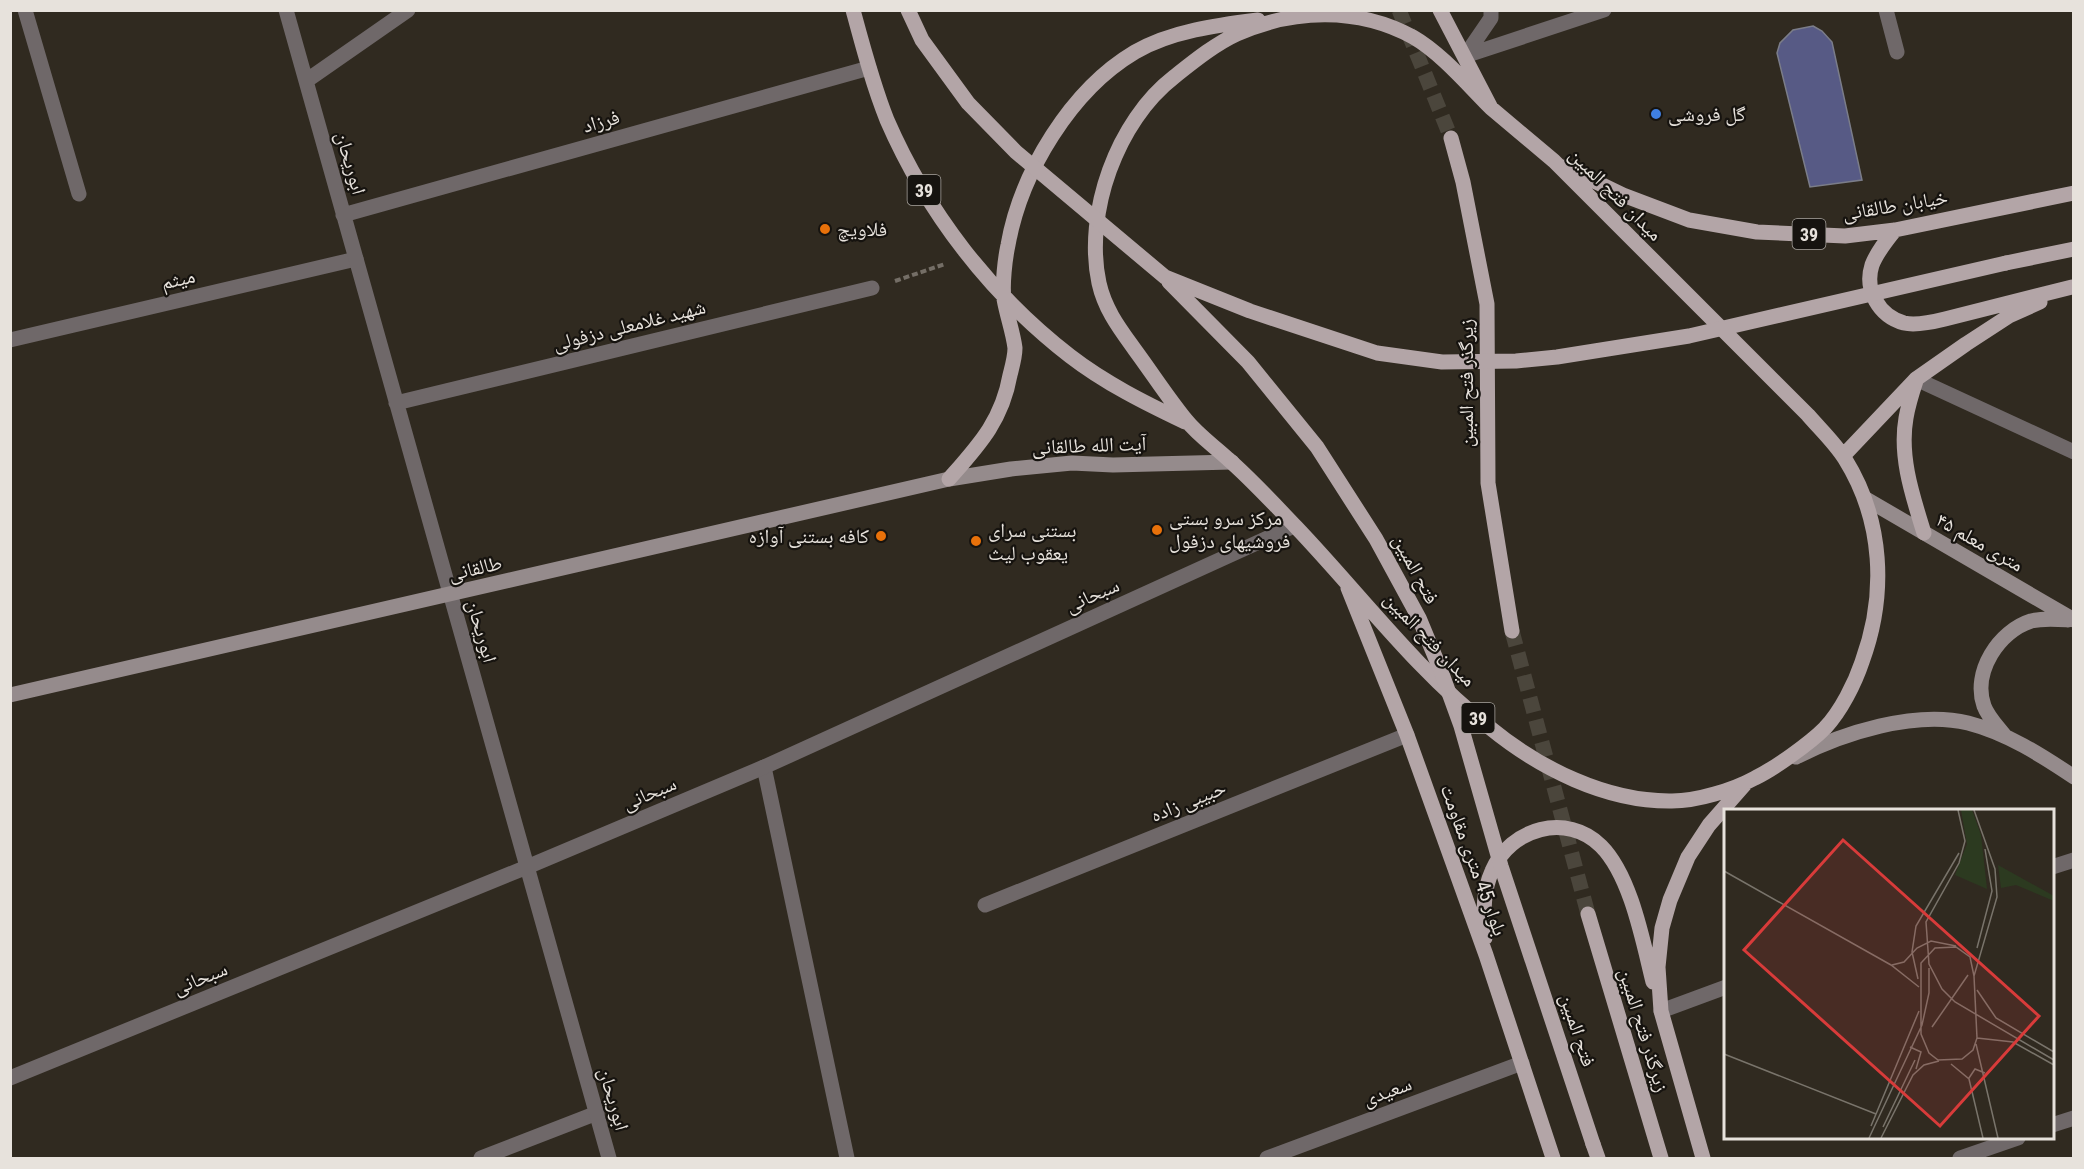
<svg xmlns="http://www.w3.org/2000/svg" width="2084" height="1169" viewBox="0 0 2084 1169" font-family="'Roboto Condensed','Noto Naskh Arabic',sans-serif">
  <style>
    .building { fill: #575a85; stroke: #7b7d89; stroke-width: 1.5 }
    .lines { fill: none; stroke-linecap: round; stroke-linejoin: round }
    .primary-tunnel { stroke: #4b463c; stroke-width: 15; stroke-dasharray: 15 8; stroke-linecap: butt }
    .path { stroke: #746e66; stroke-width: 4; stroke-dasharray: 6 3; stroke-linecap: butt }
    .service { stroke: #6f6869; stroke-width: 15 }
    .minor { stroke: #6f6869; stroke-width: 15 }
    .secondary { stroke: #958b8c; stroke-width: 15 }
    .primary { stroke: #b3a5a7; stroke-width: 15 }
    .primary-bridge { stroke: #b3a5a7; stroke-width: 15 }
    .shop-dot { fill: #3f7fe0; stroke: #16130f; stroke-width: 2 }
    .food-dot { fill: #e8710a; stroke: #16130f; stroke-width: 2 }
    .labels { text-anchor: middle; dominant-baseline: central; stroke-width: 4.5; stroke-linejoin: round; paint-order: stroke }
    .shield { fill: #16130f; stroke: #a8a49e; stroke-width: 1.5 }
    .shield-label { font-size: 18px; font-weight: bold; fill: #e7e2dc }
    .poi-label { font-size: 20px; fill: #e7e2dc; stroke: #16130f; text-anchor: start }
    .street-label { font-size: 20px; fill: #e7e2dc; stroke: #16130f }
    .inset-road { fill: none; stroke: #79746b; stroke-width: 1.5 }
    .view { fill: #d83b3a; fill-opacity: 0.15; stroke: #d83b3a; stroke-width: 3 }
    .inset-edge { fill: none; stroke: #e7e2dc; stroke-width: 3 }
  </style>
  <rect width="100%" height="100%" fill="#302a20"/>
  <!-- building -->
  <path class="building" d="M1813,26L1822,31L1832,42L1862,180L1810,187L1777,53L1780,43L1793,30Z"/>
  <g class="lines">
    <!-- primary-tunnel -->
    <path class="primary-tunnel" d="M1399,10L1451,138
      M1512,631L1588,914"/>
    <!-- path -->
    <path class="path" d="M895,281L945,264"/>
    <!-- service -->
    <path class="service" d="M25,10L79,194
      M10,340L356,259
      M764,767L847,1158
      M985,905L1407,735
      M481,1158L597,1113"/>
    <!-- minor -->
    <path class="minor" d="M286,10L609,1158
      M1886,10L1897,52
      M1465,56L1604,10
      M1465,56L1491,18V10
      M306,81L408,10
      M343,215L869,68
      M1916,379L2074,452
      M396,403L872,288
      M2052,867L2074,860
      M1661,1011L1726,987
      M10,1078L527,867L764,767L1294,526
      M2052,1125L2074,1118
      M1267,1158L1522,1063
      M1960,1158L2018,1138"/>
    <!-- secondary -->
    <path class="secondary" d="M1866,499L2074,620
      M10,695L949,479L1011,469L1072,463L1113,465L1232,462
      M2005,736C1998,727 1988,717 1984,706C1972,672 1999,631 2031,621C2044,618 2055,619 2068,620
      M1796,757C1843,733 1915,710 1968,723C2007,733 2041,755 2074,777"/>
    <!-- primary -->
    <path class="primary" d="M853,10C863,47 873,85 887,120C927,212 990,294 1070,356C1105,383 1145,403 1185,422
      M1440,10L1491,108L1554,161L1808,415C1820,429 1835,443 1845,459C1883,520 1887,594 1862,662C1855,683 1841,711 1825,728C1809,744 1775,768 1755,778C1733,790 1697,801 1672,801C1606,802 1539,768 1489,727C1417,671 1359,593 1296,527C1274,504 1252,480 1228,459C1214,446 1198,435 1186,420C1168,398 1152,373 1135,350C1120,329 1105,310 1099,283C1084,213 1117,121 1174,77C1193,62 1215,44 1237,34C1293,9 1358,7 1413,37C1441,53 1468,85 1491,108
      M1451,138L1463,182L1487,304L1488,483L1512,631
      M1565,167L1623,195L1689,220L1757,232L1845,236L1895,230L2074,193
      M1895,230C1886,241 1877,252 1872,265C1864,290 1879,316 1904,323C1916,326 1933,322 1945,319L2072,287
      M2006,263L2074,249
      M1916,381C1912,393 1908,406 1906,418C1899,457 1913,497 1924,533
      M1843,456L1916,379L1966,344L2009,316L2040,302
      M949,479C978,446 1002,421 1010,375C1012,367 1015,357 1015,348C1013,332 1007,316 1004,299C1002,285 1005,259 1008,245C1021,172 1071,90 1135,52C1171,31 1218,25 1258,20
      M1348,588L1407,735L1486,955L1553,1158
      M1588,914L1661,1158
      M1485,938C1484,915 1482,893 1492,871C1510,828 1567,812 1601,846C1631,876 1643,942 1653,982
      M1593,1144L1598,1158
      M1703,1158L1661,1011L1658,967L1662,928L1670,900L1688,857L1709,825L1745,784"/>
    <!-- primary-bridge -->
    <path class="primary-bridge" d="M908,10L922,40L968,103L1016,152L1165,277L1250,311L1377,353L1442,362L1516,361L1557,357L1689,336L2006,263
      M1169,282L1248,362L1317,447L1376,539L1419,618L1441,671L1461,726L1501,866L1593,1144"/>
  </g>
  <!-- markers -->
  <circle class="shop-dot" cx="1656" cy="114" r="6"/>
  <g class="food-dot">
    <circle cx="825" cy="229" r="6"/>
    <circle cx="1157" cy="530" r="6"/>
    <circle cx="881" cy="536" r="6"/>
    <circle cx="976" cy="541" r="6"/>
  </g>
  <g class="labels">
    <!-- shield labels -->
    <g class="shield">
      <rect x="907.5" y="175" width="33" height="30" rx="4.5"/>
      <rect x="1792.5" y="219" width="33" height="30" rx="4.5"/>
      <rect x="1461.5" y="703" width="33" height="30" rx="4.5"/>
    </g>
    <g class="shield-label">
      <text x="924" y="190">39</text>
      <text x="1809" y="234">39</text>
      <text x="1478" y="718">39</text>
    </g>
    <!-- poi labels -->
    <g class="poi-label">
      <text x="1668" y="114">گل فروشی</text>
      <text x="837" y="229">فلاویچ</text>
      <text x="1169" y="518">مرکز سرو بستی<tspan x="1169" dy="23">فروشیهای دزفول</tspan></text>
      <text x="988" y="530">بستنی سرای<tspan x="988" dy="23">یعقوب لیث</tspan></text>
      <text x="869" y="536" text-anchor="end">کافه بستنی آوازه</text>
    </g>
    <!-- street labels -->
    <g class="street-label">
      <text transform="translate(601 121) rotate(-16)">فرزاد</text>
      <text transform="translate(351 163) rotate(74)">ابوریحان</text>
      <text transform="translate(1616 194) rotate(45)">میدان فتح المبین</text>
      <text transform="translate(1895 205) rotate(-9)">خیابان طالقانی</text>
      <text transform="translate(178 279) rotate(-13)">میثم</text>
      <text transform="translate(629 325) rotate(-14)">شهید غلامعلی دزفولی</text>
      <text transform="translate(1466 383) rotate(-90)">زیرگذر فتح المبین</text>
      <text transform="translate(1089 445) rotate(-2)">آیت الله طالقانی</text>
      <text transform="translate(1980 542) rotate(30)">۴۵ متری معلم</text>
      <text transform="translate(475 568) rotate(-13)">طالقانی</text>
      <text transform="translate(1416 569) rotate(62)">فتح المبین</text>
      <text transform="translate(1092 595) rotate(-24)">سبحانی</text>
      <text transform="translate(482 631) rotate(74)">ابوریحان</text>
      <text transform="translate(1430 639) rotate(46)">میدان فتح المبین</text>
      <text transform="translate(649 793) rotate(-23)">سبحانی</text>
      <text transform="translate(1188 801) rotate(-22)">حبیبی زاده</text>
      <text transform="translate(1474 860) rotate(70)">بلوار 45 متری مقاومت</text>
      <text transform="translate(200 978) rotate(-22)">سبحانی</text>
      <text transform="translate(1578 1030) rotate(72)">فتح المبین</text>
      <text transform="translate(1644 1030) rotate(73)">زیرگذر فتح المبین</text>
      <text transform="translate(1387 1091) rotate(-20)">سعیدی</text>
      <text transform="translate(614 1099) rotate(74)">ابوریحان</text>
    </g>
  </g>
  <!-- overview -->
  <g transform="translate(1724 809)">
    <rect width="330" height="330" fill="#302a20"/>
    <path d="M237,1H248L257,26L263,80L231,66L243,35ZM274,56L330,87V92L292,76L277,79Z" fill="#2c3a20"/>
    <path class="inset-road" d="M234,1L241,32L235,54L202,113L205,155L218,180L231,193L330,251M0,62L167,156L195,178M253,139L268,82L261,40M168,156L180,153L193,139L207,132L232,137M250,167L246,148L232,138L211,139L197,154V225L205,244L214,251L238,250L249,241L253,229L250,167L273,88L271,60L250,1M194,170L188,143L192,117L235,44M253,181L272,209L330,243M208,218L244,166M253,229L289,233L330,256M252,235L274,329M186,238L197,243L192,260M0,245L152,305M227,255L245,270L259,329M245,269L251,260L261,264M147,317L195,202M159,318L191,251M145,329L198,216L205,184V159M157,329L189,266L200,256L215,252"/>
    <path class="view" d="M119,31L315,207L216,317L20,141Z"/>
    <rect width="330" height="330" class="inset-edge"/>
  </g>
  <!-- border -->
  <rect width="2084" height="1169" fill="none" stroke="#e7e2dc" stroke-width="24"/>
</svg>
